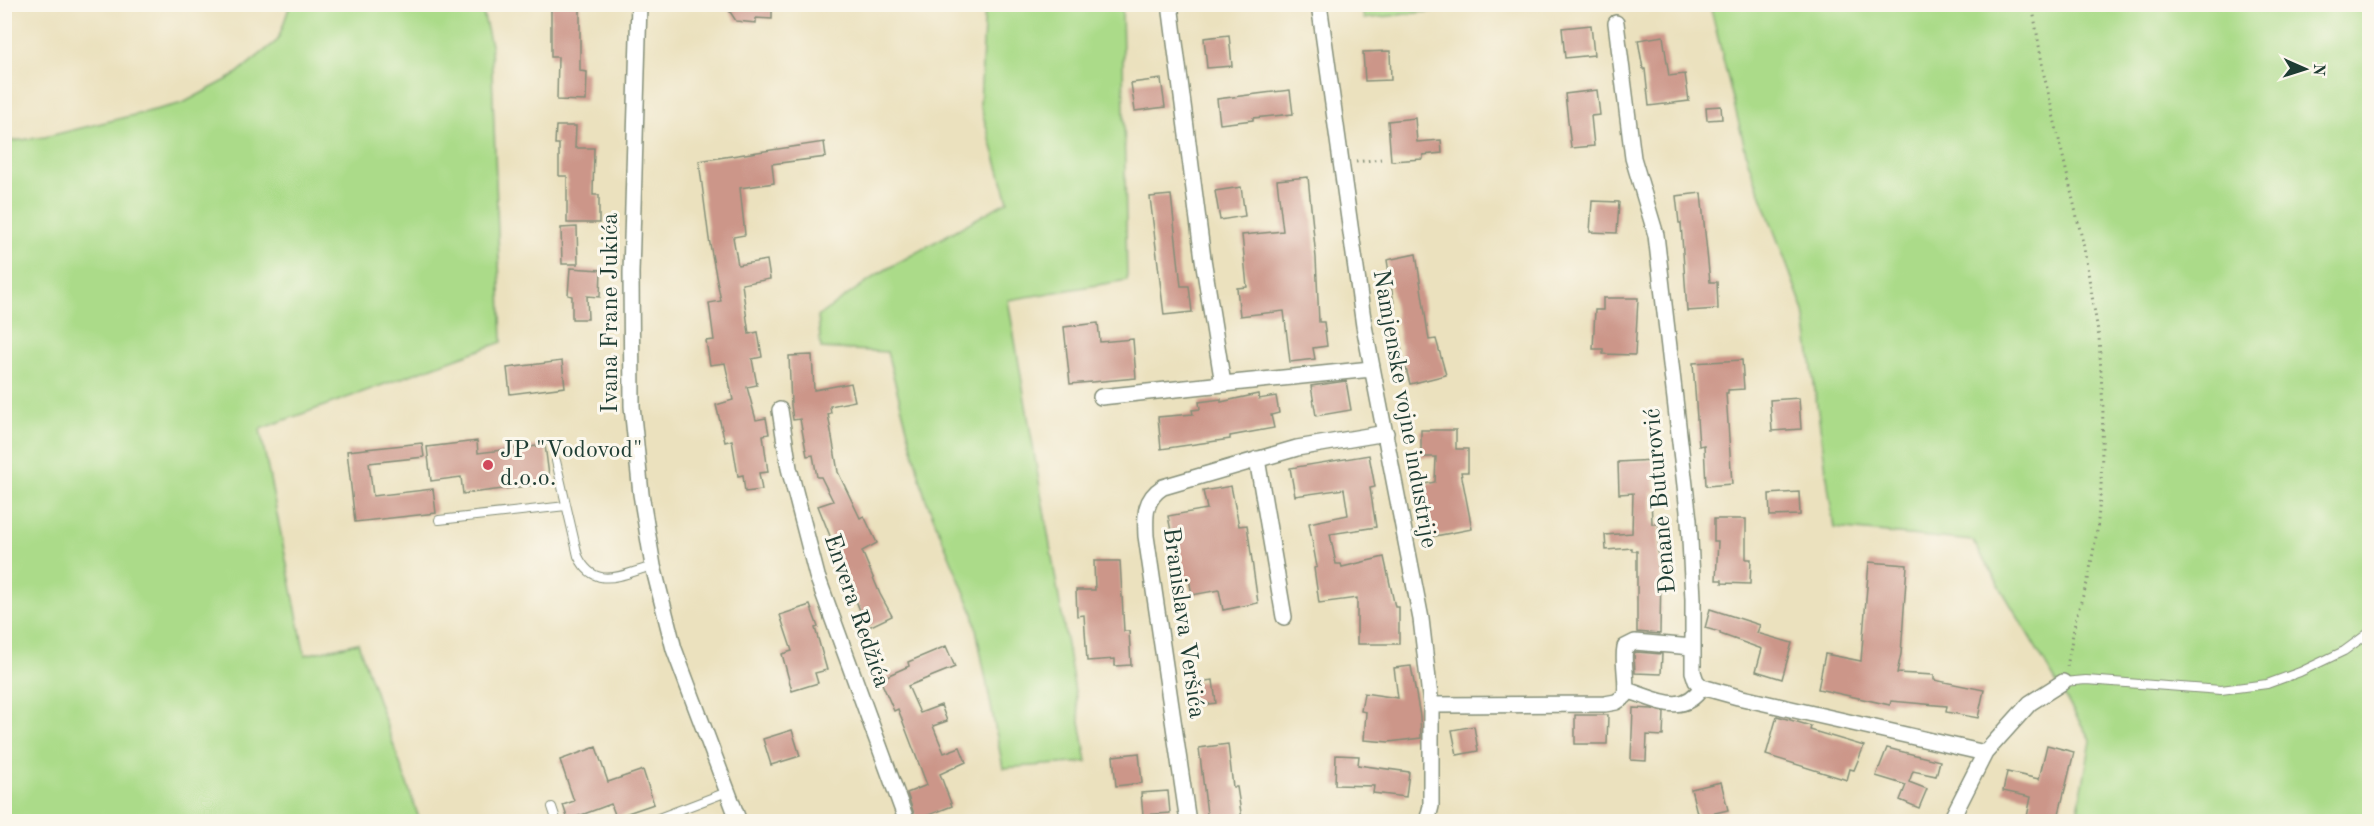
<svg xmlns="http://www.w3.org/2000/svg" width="2374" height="826" viewBox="0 0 2374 826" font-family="'Old Standard TT',serif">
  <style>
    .green { fill: #abdb89; stroke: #658c5e; stroke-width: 1.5 }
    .building { fill: #cc9689 }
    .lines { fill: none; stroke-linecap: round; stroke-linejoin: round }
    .lane-casing { stroke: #858f79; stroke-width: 10 }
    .street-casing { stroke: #858f79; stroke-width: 18 }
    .path { stroke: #858f79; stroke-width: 3; stroke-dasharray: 1.5 4.5; stroke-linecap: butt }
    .lane { stroke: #fff; stroke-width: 8 }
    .street { stroke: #fff; stroke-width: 15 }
    .poi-dot { fill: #d1495b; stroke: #fbf7ec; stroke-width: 2 }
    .labels { text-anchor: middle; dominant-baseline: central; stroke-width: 6; stroke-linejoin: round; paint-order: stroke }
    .street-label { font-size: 24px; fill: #1f3d34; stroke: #fbf7ec }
    .poi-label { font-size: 24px; fill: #1f3d34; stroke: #fbf7ec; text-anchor: start }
  </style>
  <rect width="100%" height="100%" fill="#fbf7ec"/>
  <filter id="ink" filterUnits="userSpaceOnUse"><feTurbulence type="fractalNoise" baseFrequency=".0167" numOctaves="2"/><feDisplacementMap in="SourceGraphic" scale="12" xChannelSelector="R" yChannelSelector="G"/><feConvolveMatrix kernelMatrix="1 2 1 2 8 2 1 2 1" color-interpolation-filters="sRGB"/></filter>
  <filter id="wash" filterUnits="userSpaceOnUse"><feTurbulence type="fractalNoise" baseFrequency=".008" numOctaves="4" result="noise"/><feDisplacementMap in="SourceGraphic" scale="24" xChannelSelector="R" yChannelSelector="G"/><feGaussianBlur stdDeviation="1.35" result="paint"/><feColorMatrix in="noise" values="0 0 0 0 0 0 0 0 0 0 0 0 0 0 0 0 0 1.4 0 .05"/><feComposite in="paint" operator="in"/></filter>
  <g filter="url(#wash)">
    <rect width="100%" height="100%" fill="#ebe1be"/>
    <!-- green -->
    <path class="green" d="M290,5H481L491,45L502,342L260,429L305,655L358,643L420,821H5V142L45,137L183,103L232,77L278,40Z
      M985,5H1122L1127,280L1008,300L1087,762L1003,768L973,613L925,497L887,352L821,348L818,316L878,274L1008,201L980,105Z
      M1361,5V4L1484,5L1364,19Z
      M1710,5H2369V821H2076L2091,741L1973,541L1834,528L1804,311L1748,161Z"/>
    <g id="blocks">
      <!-- building -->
      <path class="building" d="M551,4H580V71L587,72L586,101L557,100L558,57H551Z
        M725,4H772V19L756,18V23L736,21Z
        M1591,25L1594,55L1565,58L1562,28Z
        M1229,35L1232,66L1207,68L1204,38Z
        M1663,36L1669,76L1685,74L1689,101L1649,106L1645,69H1643L1638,40Z
        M1390,51L1391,80L1365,81L1363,52Z
        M1161,79L1165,107L1135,111L1131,83Z
        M1290,90L1293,114L1253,118V120L1220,124L1217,99Z
        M1597,90L1600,115L1591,116L1594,146L1571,148L1565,94Z
        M1721,106L1722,119L1707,120L1706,107Z
        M1415,118L1417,142L1441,140L1442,153L1423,155V159L1391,161L1388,121Z
        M556,126H576L575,148H594L593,195H599V223H567V176H559V144H555Z
        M824,142L826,157L772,164L774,183L740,188L745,235L733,237L738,265L767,260L770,279L742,284L749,334L758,332L762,357L752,359L757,385L747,387L756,420L766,418L769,434L763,435L768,472L759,473L762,490L745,492L743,475L738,476L732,440L725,442L716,405L733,400L725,363L710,365L706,341L714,340L709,303L721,301L709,239L699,161Z
        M1308,177L1316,258L1319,322H1324L1327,346L1313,348L1315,359L1290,362L1284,311L1240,316L1237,288L1247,287L1242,235L1283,231L1277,180Z
        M1241,187L1245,216L1220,220L1215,191Z
        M1701,193L1710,282H1717L1718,309L1687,311L1681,223H1679L1676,196Z
        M1171,195L1181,286H1189L1192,312L1164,315L1150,197Z
        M1592,201L1619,202L1617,233L1590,232Z
        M577,227L578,264H562L561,228Z
        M1416,254L1429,340L1436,339L1446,375L1410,384L1402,353L1387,260Z
        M570,268L601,270L600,297L587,296L588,319H572V296L568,295Z
        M1603,298H1638L1635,355L1603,354V349H1593L1595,310H1603Z
        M1098,323L1100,342L1133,339L1136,378L1070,384L1064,327Z
        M812,355L814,390L851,383L855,401L830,406L831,413L828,414L838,472L860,518L864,516L877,543L862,551L880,594L892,616L867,628L818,506L833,501L821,477H817L813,455L807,456L800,419L793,420L791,405L789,356Z
        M1742,360L1744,389L1728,390V393H1726L1732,484L1706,486L1704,445L1699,446L1693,363Z
        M562,361L565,387L510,394L507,368Z
        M1346,381L1351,410L1316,416L1311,386Z
        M1258,394L1259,399L1276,396L1279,413L1271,415L1274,428L1230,436V439L1161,449L1158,417L1193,414L1192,410L1200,409L1199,402L1221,399V402Z
        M1799,398L1801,429L1772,431L1770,400Z
        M1421,430H1456V449H1468V472H1461L1472,529L1430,537L1420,485L1435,482L1436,457H1421Z
        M477,441L478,453L545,445L550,483L463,494L461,477L431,481L427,447Z
        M422,443L424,457L369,463L373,496L433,489L436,513L355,522L347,451Z
        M1369,455L1375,487L1370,488L1376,527L1330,534L1336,564H1341L1342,567L1384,557L1395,607H1399V644H1357V598L1319,603L1314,568L1317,567L1309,523L1348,515L1344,489L1295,496L1290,468Z
        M1653,460L1655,492H1651L1652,524H1659L1658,566H1661L1660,634L1637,632V551H1632V548L1606,550L1605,535L1632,533L1633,493L1619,494L1618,462Z
        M1231,486L1239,526L1247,525L1258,603L1223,610L1219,590L1192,595L1189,579L1177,581L1173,561H1177L1168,516L1207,509L1203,491Z
        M1799,492L1800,515L1770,516L1769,494Z
        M1714,519H1746V559H1751L1750,584L1722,583V580H1716L1718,541H1714Z
        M1094,561H1120L1124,631H1129L1131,665L1115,666V659L1087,661L1084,615L1077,616L1076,590H1095Z
        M1869,562L1907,565L1901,654L1897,673L1934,675V680L1984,690L1978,718L1946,712L1947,706L1891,701L1890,705L1818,689L1825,654L1861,661Z
        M810,605L818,627L815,628L827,670L815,673L818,683L792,691L782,654L792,651L780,615Z
        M1710,609L1760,625L1757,633L1792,643L1782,679L1756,671L1762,649L1720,634V632L1705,628Z
        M946,646L955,667L908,686L920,713L941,705L947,721L933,726L944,753L960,747L966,762L940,774L952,806L916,820L907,793L927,785L898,709L894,711L880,679L909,666L908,662Z
        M1637,652L1662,654L1661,674L1635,673L1634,653Z
        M1411,666L1420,716L1421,738L1389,742L1364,740L1366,712L1361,711L1364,693L1398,698L1394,668Z
        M1213,680L1216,703L1193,706L1190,683Z
        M1633,708L1652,709L1664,712L1663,736L1647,735L1646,761L1631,760Z
        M1575,715H1608L1607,744H1575Z
        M1777,716L1811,726L1810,730L1864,746L1854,770L1850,769L1847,780L1766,755Z
        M1474,726L1478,751L1457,755L1452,730Z
        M792,730L800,756L771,765L763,739Z
        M1228,744L1233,787H1237L1242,819L1208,822L1199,748Z
        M2047,745L2074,752L2057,822H2026L2031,797L2003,791L2007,772L2039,779Z
        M596,747L608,782L643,770L654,804L616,817L611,804L568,820L563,805L574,801L560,760Z
        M1887,748L1940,761L1936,776L1913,771L1909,782L1927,789L1919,808L1900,800L1906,785L1876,776Z
        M1139,753L1142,783L1116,786L1113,756Z
        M1336,755L1359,756L1358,765L1409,772L1406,797L1373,793L1374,786L1335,785Z
        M1721,782L1728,810L1698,817L1691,789Z
        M1168,791L1170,813L1143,815L1141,793Z"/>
    </g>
  </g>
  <g filter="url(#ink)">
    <use href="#blocks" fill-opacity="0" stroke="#858f79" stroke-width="1.5"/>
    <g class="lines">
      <!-- lane casing -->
      <g class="lane-casing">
        <path id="lane" d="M556,461L578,556C595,592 622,574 653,566
          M439,520L566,506
          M2063,682L2086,680L2221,690L2267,684L2300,672L2344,651L2370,632
          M552,807L557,822
          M648,822L727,792"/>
      </g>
      <!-- street casing -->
      <g class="street-casing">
        <path id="street" d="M639,4L631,273L632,406L641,494L653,566L674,649L739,822
          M1170,4L1203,259L1223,384L1371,369
          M1319,4L1364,326L1421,619L1431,705V806L1427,822
          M1616,23L1633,158L1656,235L1689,520L1693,599V672L1696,681L1702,687L1738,697L1985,753
          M1101,397L1223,384
          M780,410L789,468L817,576L907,822
          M1257,459L1284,617
          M1626,690C1655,698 1682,718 1702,687
          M1431,705L1605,704L1616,702L1625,696C1628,680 1622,663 1625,647L1635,642L1692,647
          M1188,822L1146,536C1145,515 1144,499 1163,487L1297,448L1386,433
          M1950,822L1985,753L2030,703L2063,682"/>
      </g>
      <!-- path -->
      <path class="path" d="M2032,4L2044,75L2083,243L2099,337L2103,408L2101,487L2097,531L2088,580L2076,617L2067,667
        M1356,162L1381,159"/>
      <!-- lane -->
      <use href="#lane" class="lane"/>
      <!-- street -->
      <use href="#street" class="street"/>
    </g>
  </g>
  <!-- markers -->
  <circle class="poi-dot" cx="488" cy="465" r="6"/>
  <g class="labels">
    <!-- street labels -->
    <g class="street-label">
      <text transform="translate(611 313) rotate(-90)">Ivana Frane Jukića</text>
      <text transform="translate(1404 409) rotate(80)">Namjenske vojne industrije</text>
      <text transform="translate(1661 501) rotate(-95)">Đenane Buturović</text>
      <text transform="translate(856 611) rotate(71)">Envera Redžića</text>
      <text transform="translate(1183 623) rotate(82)">Branislava Veršića</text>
    </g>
    <!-- poi labels -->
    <g class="poi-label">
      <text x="500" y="451">JP "Vodovod"<tspan x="500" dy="28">d.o.o.</tspan></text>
    </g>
  </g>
  <!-- margin -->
  <rect width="2374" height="826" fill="none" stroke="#fbf7ec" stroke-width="24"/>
  <!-- north arrow -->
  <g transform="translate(2305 69) rotate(93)" stroke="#fbf7ec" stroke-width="4.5" paint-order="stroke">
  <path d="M0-4.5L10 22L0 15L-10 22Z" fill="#1f3d34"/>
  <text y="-9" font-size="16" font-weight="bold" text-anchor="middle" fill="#1f3d34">N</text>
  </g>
</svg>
